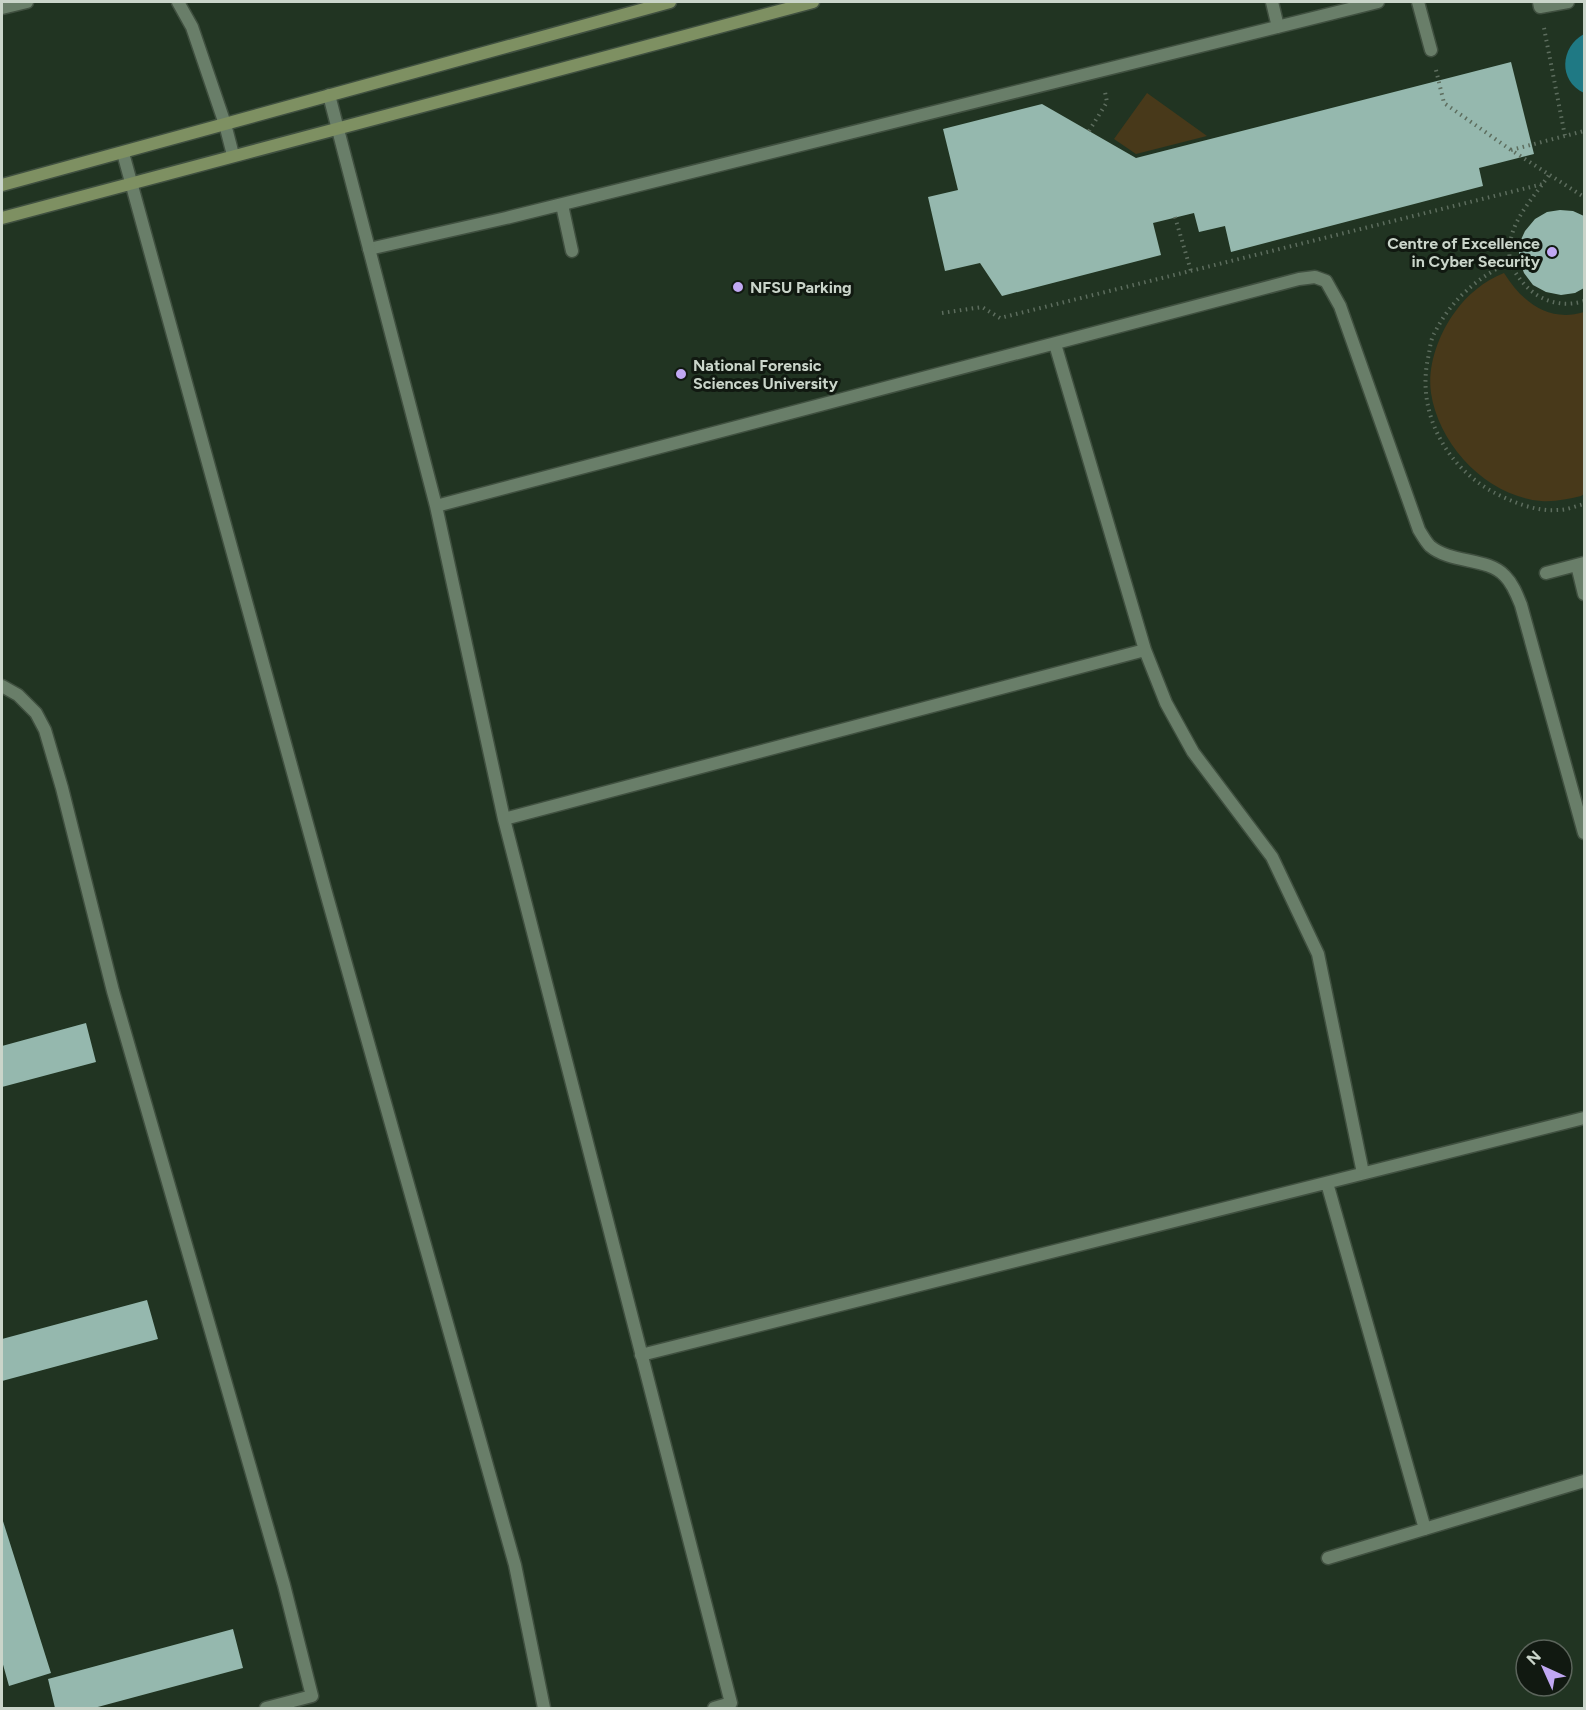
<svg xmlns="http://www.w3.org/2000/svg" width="1586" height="1710" viewBox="0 0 1586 1710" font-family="Figtree,sans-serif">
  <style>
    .green { fill: #48391a }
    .water { fill: #1f7984 }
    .building { fill: #95b8ae }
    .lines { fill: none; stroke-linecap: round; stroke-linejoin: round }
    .lane-casing { stroke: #405040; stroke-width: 15 }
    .street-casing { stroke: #405040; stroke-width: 15 }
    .secondary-casing { stroke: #405040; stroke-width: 15 }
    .path { stroke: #5d6d5e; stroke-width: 4; stroke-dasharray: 1.5 4.5; stroke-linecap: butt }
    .lane { stroke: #697e69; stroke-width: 12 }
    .street { stroke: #697e69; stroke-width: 12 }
    .secondary { stroke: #7e9062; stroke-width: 12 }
    .poi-dot { fill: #c1a8f3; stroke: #111911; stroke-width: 2 }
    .labels { text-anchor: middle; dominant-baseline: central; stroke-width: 6; stroke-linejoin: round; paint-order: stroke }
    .poi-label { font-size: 16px; font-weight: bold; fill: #cad5ca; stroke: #111911; text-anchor: start }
  </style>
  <rect width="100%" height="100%" fill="#213422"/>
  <!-- green -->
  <path class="green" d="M1147,93L1207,136L1136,154L1114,139Z
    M1504,273C1522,302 1549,323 1584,312V494L1581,496C1568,499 1555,502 1541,501C1487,496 1439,446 1431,393C1427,366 1439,333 1455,312C1467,295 1484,281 1504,273Z"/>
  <!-- water -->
  <path class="water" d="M1584,34V93C1558,81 1560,47 1584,34Z"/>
  <!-- building -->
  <path class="building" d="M1511,62L1534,154L1479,168L1483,186L1231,252L1225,226L1199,232L1194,213L1153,223L1161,255L1002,296L980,263L945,271L928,197L958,190L943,129L1042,104L1136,158Z
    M1560,210L1573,211L1584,216V288L1575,293L1561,295L1546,292L1533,285L1524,273L1519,259V244L1525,231L1535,219L1547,212Z
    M86,1023L96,1062L2,1087V1046Z
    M147,1300L158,1339L2,1381V1339Z
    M2,1518L51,1673L9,1686L2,1661Z
    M233,1629L243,1668L94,1708H55L48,1679Z"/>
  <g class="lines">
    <!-- lane casing -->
    <g class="lane-casing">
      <path id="lane" d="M178,2L192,27L225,124L233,155
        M1272,2L1278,27
        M1418,2L1431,50
        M1539,2L1540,7L1568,2
        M2,8L27,2
        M562,205L572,251
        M369,249L506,218L1378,2
        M1577,565L1584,594
        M1546,573L1584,563
        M2,686L18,695L36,713L45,730L62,788L113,991L284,1585L312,1696L266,1708"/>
    </g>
    <!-- street casing -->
    <g class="street-casing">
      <path id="street" d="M329,95L436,506L504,819L731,1703L714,1708
        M123,153L325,889L515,1565L544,1708
        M1055,344L1145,650L1166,703L1193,752L1272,857L1318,954L1363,1173
        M436,506L1299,279L1315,277L1326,281L1340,306L1419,530C1422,535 1426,542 1430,546C1451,564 1488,557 1505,576C1513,584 1517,595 1521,605L1584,833
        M504,819L1145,650
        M1327,1183L1425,1529
        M641,1355L1584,1118
        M1328,1558L1584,1481"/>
    </g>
    <!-- secondary casing -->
    <g class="secondary-casing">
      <path id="secondary" d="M2,185L670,2
        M2,218L813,2"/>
    </g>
    <!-- path -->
    <path class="path" d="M1544,28L1565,136
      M1436,70L1444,103L1511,150L1584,197
      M1089,131L1107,102L1105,92
      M1511,150L1584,131
      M1175,217L1191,271
      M1510,262C1505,225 1530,203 1549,175
      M1584,301C1551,311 1523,292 1510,262C1478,277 1451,300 1435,332C1431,338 1430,347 1429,354C1415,409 1444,465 1493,492C1512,502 1536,512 1558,510C1567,510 1576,506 1584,504
      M942,313L982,307L1000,318L1543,184"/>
    <!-- lane -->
    <use href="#lane" class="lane"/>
    <!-- street -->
    <use href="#street" class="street"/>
    <!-- secondary -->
    <use href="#secondary" class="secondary"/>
  </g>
  <!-- markers -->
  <g class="poi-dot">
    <circle cx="1552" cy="252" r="6"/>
    <circle cx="738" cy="287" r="6"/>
    <circle cx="681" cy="374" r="6"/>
  </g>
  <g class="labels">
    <!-- poi labels -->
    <g class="poi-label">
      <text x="1540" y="243" text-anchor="end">Centre of Excellence<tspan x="1540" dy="18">in Cyber Security</tspan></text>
      <text x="750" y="287">NFSU Parking</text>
      <text x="693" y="365">National Forensic<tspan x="693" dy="18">Sciences University</tspan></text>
    </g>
  </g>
  <!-- border -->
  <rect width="1586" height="1710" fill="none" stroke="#cad5ca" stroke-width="6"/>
  <!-- north arrow -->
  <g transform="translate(1544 1668) rotate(315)"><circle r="28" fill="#111911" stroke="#5b645b" stroke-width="1.5"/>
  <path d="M0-4.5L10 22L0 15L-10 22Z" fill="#c1a8f3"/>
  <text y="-9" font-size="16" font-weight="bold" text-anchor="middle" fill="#cad5ca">N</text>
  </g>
</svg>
